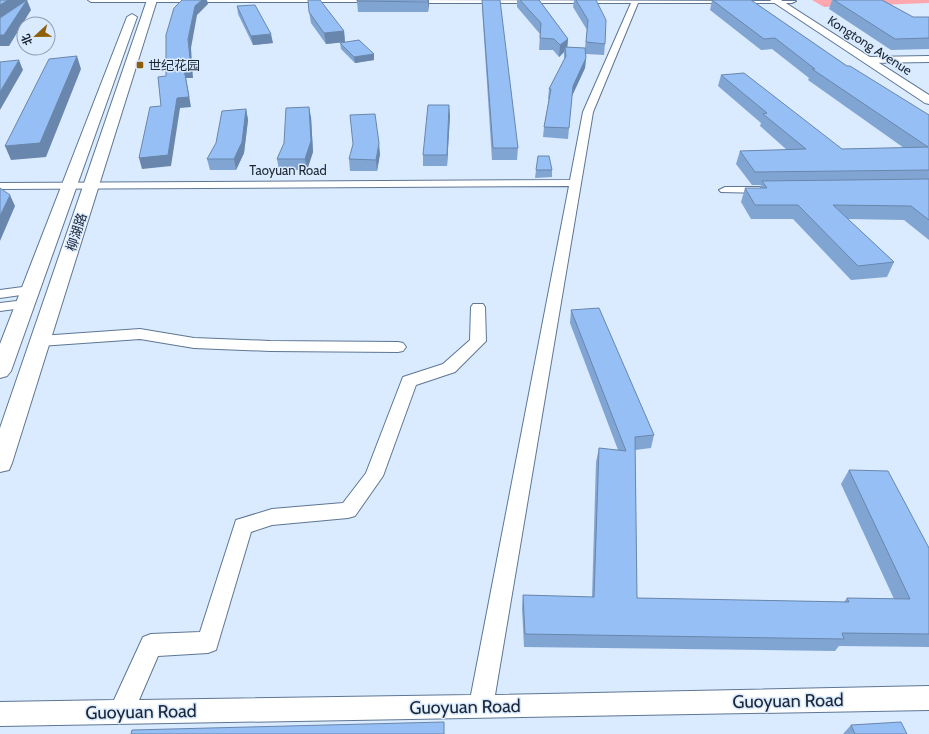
<svg xmlns="http://www.w3.org/2000/svg" width="929" height="734" viewBox="0 0 929 734" font-family="Cabin,'Noto Sans SC',sans-serif">
  <style>
    .green { fill: #fda8af }
    .lines { fill: none; stroke-linecap: round; stroke-linejoin: round }
    .minor-casing { stroke: #5e7694; stroke-width: 2 }
    .major-casing { stroke: #5e7694; stroke-width: 2 }
    .minor { fill: #fff; fill-rule: evenodd }
    .major { fill: #fff; fill-rule: evenodd }
    .wall { fill: #81a5d3 }
    .shaded-wall { fill: #6986ac }
    .building { fill: #96c0f5; stroke: #6986ac }
    .poi-dot { fill: #8e5f08; stroke: #daeaff; stroke-width: 1.5 }
    .labels { text-anchor: middle; dominant-baseline: central; stroke-width: 3; stroke-linejoin: round; paint-order: stroke }
    .far-street-label { font-size: 13px; fill: #1c2633; stroke: #daeaff }
    .far-poi-label { font-size: 13px; fill: #1c2633; stroke: #daeaff; text-anchor: start }
    .near-street-label { font-size: 18px; fill: #1c2633; stroke: #daeaff }
  </style>
  <rect width="100%" height="100%" fill="#daeaff"/>
  <!-- green -->
  <path class="green" d="M812,0H929V3L824,7Z"/>
  <g class="lines">
    <!-- minor casing -->
    <g class="minor-casing">
      <path id="minor" d="M88,0H382L379,2H91Z
        M405,0L796,1L792,3H638L593,112L495,695L929,686V710L0,726V702L114,700L143,637L151,634L200,632L236,520L272,509L343,503L366,473L403,377L443,364L470,340L471,307L473,304H483L485,307L486,341L455,372L416,385L383,476L355,516L348,518L272,525L251,532L216,650L208,653L158,656L139,700L471,695L569,186L0,189V183L570,180L583,112L631,3H408L406,2Z
        M929,56V62L868,63L864,60L868,57Z
        M725,187H765L771,190L765,193L721,192L719,190Z
        M30,286L35,287L37,290L35,293L0,298V290Z
        M25,300L30,301L32,304L30,307L0,311V303Z
        M140,329L194,338L270,341L398,342L403,343L406,347L403,351L398,352L270,351L194,348L140,339L40,346L35,344L32,341L35,338L40,336Z"/>
    </g>
    <!-- major casing -->
    <g class="major-casing">
      <path id="major" d="M147,0H157L12,463L9,470L0,472V428Z
        M770,0H781L929,95V104L925,103Z
        M132,14L137,17L11,371L7,376L0,378V344L127,17Z"/>
    </g>
    <!-- minor -->
    <use href="#minor" class="minor"/>
    <!-- major -->
    <use href="#major" class="major"/>
  </g>
  <!-- wall -->
  <path class="wall" d="M357,0H429V4L428,12H358L357,1Z
    M482,0L518,148L517,160H492L482,7Z
    M517,0H539L568,39L567,47L585,48L587,30L573,7L574,0H596L605,44L604,55L586,54V58L585,68L572,96L568,139L543,137L544,127L549,99H548L549,89L564,60V52L559,57L553,50H539L540,34L517,7Z
    M712,0H751L847,66L929,115V240L904,220L848,219L894,262L887,277L851,280L793,219H751L741,202L745,188H760L761,185H752L736,164L740,151L787,150L760,126L761,123L718,86L721,75L842,149L904,148L808,80L809,78L772,49L761,50L710,10Z
    M832,0H882L913,17H929V49L891,50L829,9Z
    M237,6L273,43L253,45L238,14Z
    M309,12L344,31L345,42L326,44L311,23Z
    M340,43L374,54V60L355,63L341,49Z
    M246,109L248,120L244,153L236,170H210L207,159Z
    M450,115L447,166H423V155Z
    M311,117L313,152L307,170H279L277,159Z
    M380,154L377,171H350L349,159Z
    M536,170H552V177L535,178Z
    M571,310L654,435L651,448L635,450L637,598L844,602L847,598L894,599L841,484L849,470L929,548V647L839,646L835,651L524,647L522,608L523,595L592,597L596,462L599,448L618,450L570,323Z
    M851,725L907,734H843Z"/>
  <!-- shaded-wall -->
  <path class="shaded-wall" d="M8,0H27L0,18V5Z
    M27,0L31,10L9,46H0V35Z
    M202,0H207L208,4L197,15L191,48L193,78H186L191,107L180,108L171,166L142,169L139,158L177,98L184,69L188,39L195,6Z
    M428,0H429V4L428,12Z
    M344,31L345,42L326,44L324,33Z
    M271,34L273,43L253,45L251,36Z
    M568,39L567,51L565,47L564,52L559,57L560,45Z
    M374,54V60L355,63L354,57Z
    M77,56L81,69L46,157L11,160L5,146Z
    M586,58L585,68L572,96L573,86Z
    M19,60L23,70L0,110V92Z
    M449,105L450,115L447,166V155Z
    M309,107L311,117L313,152L307,170L305,159Z
    M246,109L248,120L244,153L236,170L234,159Z
    M379,143L380,154L377,171L376,160Z
    M10,195L15,206L0,241V216Z"/>
  <!-- building -->
  <path class="building" d="M0,0H8L0,5Z
    M27,0L4,35H0V18Z
    M182,0H202L195,6L188,39L191,68L184,69L189,97L177,98L168,155L139,158L150,107L161,106L158,77L166,76V35L174,8Z
    M308,0H320L344,31L324,33L309,12Z
    M357,0H428V2L357,1Z
    M482,0H500L518,148H493Z
    M520,0H539L568,39L560,45L554,39L540,38L541,23Z
    M576,0H596L606,20L605,44L586,42L588,20Z
    M712,0H751L847,66H850L929,115V170L755,172L740,151L806,149L763,114L767,113L721,75L744,73L842,149L928,147L812,69H815L775,38L764,39Z
    M834,0H882L913,17H929V38L895,39Z
    M255,5L271,34L251,36L237,6Z
    M359,40L374,54L354,57L340,43Z
    M565,47L585,48L586,58L573,86L569,128L544,127L551,89H549L566,56Z
    M77,56L40,143L5,146L49,59Z
    M19,60L0,92V62Z
    M428,105H449L447,155H423Z
    M309,107L311,141L305,159H277L284,143L286,108Z
    M246,109L242,142L234,159H207L216,143L222,111Z
    M375,114L379,143L376,160L349,159L353,144L350,115Z
    M538,156H549L552,170H536Z
    M929,179V220L911,206L833,205L894,262L858,266L798,205H755L745,188H767L762,181Z
    M0,188L10,195L0,216Z
    M599,308L654,435L635,437L637,598L849,602L847,598L910,599L849,470L888,471L929,548V634L842,633L844,639L525,634L523,595L594,597L599,448L626,451L571,310Z
    M444,722V734H131L132,730Z
    M901,722L907,734H855L851,725Z"/>
  <!-- markers -->
  <rect class="poi-dot" x="136" y="61" width="8" height="8" rx="2"/>
  <g class="labels">
    <!-- far-street labels -->
    <g class="far-street-label">
      <text transform="translate(870 45) rotate(33)">Kongtong Avenue</text>
      <text x="288" y="170">Taoyuan Road</text>
      <text transform="translate(76 232) rotate(-72)">柳湖路</text>
    </g>
    <!-- far-poi labels -->
    <g class="far-poi-label">
      <text x="148" y="65">世纪花园</text>
    </g>
    <!-- near-street labels -->
    <g class="near-street-label">
      <text transform="translate(788 701) rotate(-1)">Guoyuan Road</text>
      <text transform="translate(465 707) rotate(-1)">Guoyuan Road</text>
      <text transform="translate(141 712) rotate(-1)">Guoyuan Road</text>
    </g>
  </g>
  <!-- north arrow -->
  <g transform="translate(36 36) rotate(248)"><circle r="19" fill="#daeaff" stroke="#8e9cad"/>
  <path d="M0-3L7 15L0 10L-7 15Z" fill="#8e5f08"/>
  <text y="-6" font-size="11" font-weight="bold" text-anchor="middle" fill="#1c2633">北</text>
  </g>
</svg>
